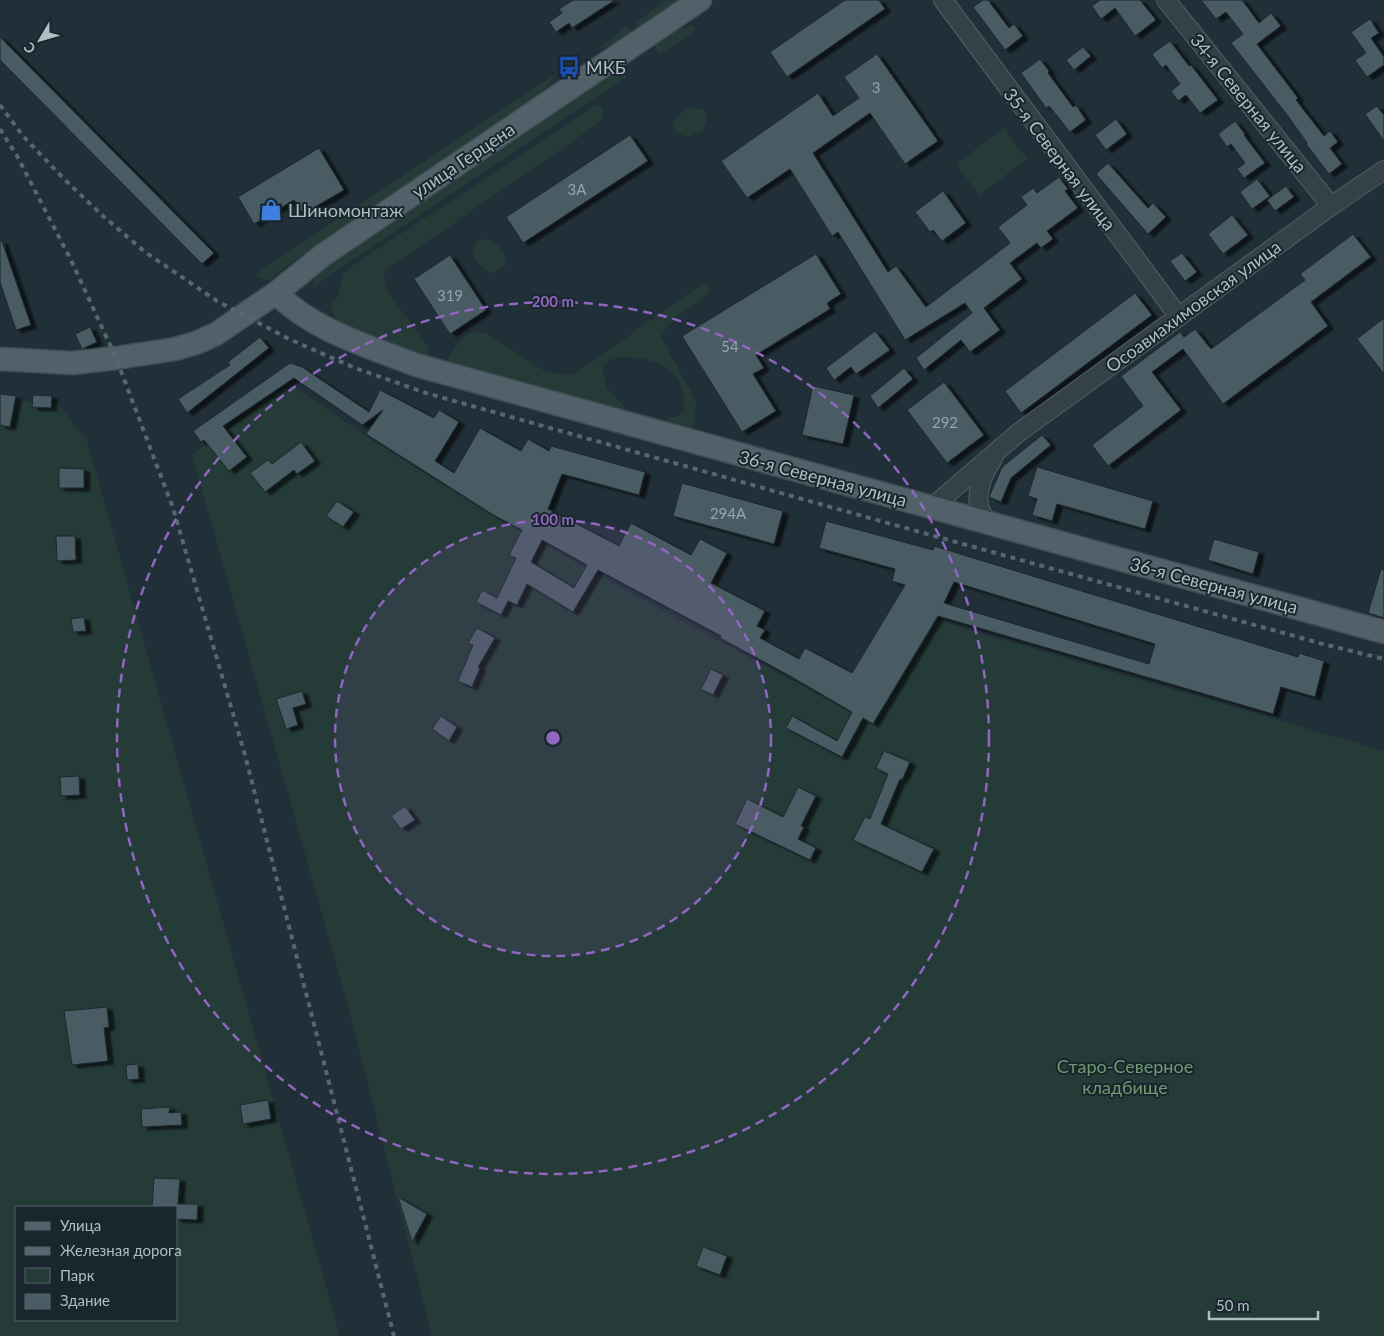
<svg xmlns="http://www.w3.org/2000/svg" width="1384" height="1336" viewBox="0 0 1384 1336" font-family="Lato,sans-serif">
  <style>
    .green { fill: #243b37; fill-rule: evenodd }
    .building { fill: #495b64; stroke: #1c282f; fill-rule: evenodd; filter: url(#shadow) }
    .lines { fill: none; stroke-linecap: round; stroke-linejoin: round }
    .minor-casing { stroke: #525f66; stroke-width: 20 }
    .major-casing { stroke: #414d55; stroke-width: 25 }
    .minor { stroke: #354148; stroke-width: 18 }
    .major { stroke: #526169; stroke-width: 22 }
    .rail { stroke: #57676f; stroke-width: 4; stroke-dasharray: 5 5; stroke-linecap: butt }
    .ring { fill: none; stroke: #9066c1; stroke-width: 2.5; stroke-dasharray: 9 6 }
    .labels { text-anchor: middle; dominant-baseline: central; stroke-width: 4; stroke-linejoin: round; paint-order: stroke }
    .number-label { font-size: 15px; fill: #96a4ad }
    .poi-label { font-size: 18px; fill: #afbdc5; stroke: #1a262d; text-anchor: start }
    .street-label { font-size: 18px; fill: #afbdc5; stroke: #1a262d }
    .park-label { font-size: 18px; fill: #6f9a6f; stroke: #1a262d }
    .centre { fill: #9066c1; stroke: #1a262d; stroke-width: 2.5 }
    .ring-label { font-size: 15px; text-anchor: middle; font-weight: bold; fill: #9066c1; stroke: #1a262d; stroke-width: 4; stroke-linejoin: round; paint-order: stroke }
  </style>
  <defs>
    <filter id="shadow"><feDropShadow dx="5.5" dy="3" stdDeviation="1" flood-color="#0009"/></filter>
  </defs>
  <rect width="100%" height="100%" fill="#213038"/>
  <!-- green -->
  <path class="green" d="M667,0H686L643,31L636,22Z
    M627,25L634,35L596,50Z
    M692,25L696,30L660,54L652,43L661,37Z
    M619,70L626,74V77L313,287L314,276L320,265L608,71Z
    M558,72L539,97L276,273L270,281L254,275Z
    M594,106H600L604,112L601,120L596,125L386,270L384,277L388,292L428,347L429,356L425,361C403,353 336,333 331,309C331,308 332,302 332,301L338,296L343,274L354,265Z
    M689,108L703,109L708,116L702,131L687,137L674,131L673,124L679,114Z
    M1004,128L1027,159L979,195L956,164Z
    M485,239L494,241L504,254L506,265L492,274C480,266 466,256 477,241Z
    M706,283L711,289C705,301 698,302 687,308C675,316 667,325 661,337L696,401L695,417L691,430L661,422L673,418L684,412C685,397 683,383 672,372C661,360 620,351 607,362C605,364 604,366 602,368L607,388L626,408L624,414L450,367L448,360C457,343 466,327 488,334L543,370L558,374L573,375L699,286Z
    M290,384C474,514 675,617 873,724L936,620L1384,751V1336H432L347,1002L192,455Z
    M0,398L59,405L87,441L340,1336H0ZM16,1207H176V1320H16Z"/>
  <!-- building -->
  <path class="building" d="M573,0H615L572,28L569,23L556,32L549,22L562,13L559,9Z
    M845,0H879L885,9L787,77L770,52Z
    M983,0H988L1009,28L1014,24L1023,36L1005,50L973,7Z
    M1100,0H1140L1156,20L1135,36L1115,8L1101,19L1092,6Z
    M1201,0H1242L1259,23L1271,13L1281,26L1257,44L1298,98L1296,100L1324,136L1330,131L1338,142L1330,148L1342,164L1329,174L1306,144L1307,143L1288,116L1231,43L1243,34L1226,12L1216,19Z
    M1370,19L1379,33L1371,38L1384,57V65L1367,77L1355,60L1366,53L1351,32Z
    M0,37L214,253L202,264L0,60Z
    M1170,41L1189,66L1191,65L1218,100L1200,113L1186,95L1178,101L1171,91L1180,84L1166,65L1162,68L1152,54Z
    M1083,47L1091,56L1074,70L1066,60Z
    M877,54L938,141L905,164L870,113L813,153L888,272L896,266L926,307L1010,243L998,227L1027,205L1021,197L1033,188L1037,193L1059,177L1068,189L1065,191L1078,208L1047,231L1053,239L1041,248L1037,243L1010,263L1022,279L984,308L1000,330L970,352L961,340L924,370L916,358L972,313L965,303L905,340L838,232L832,236L790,169L747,198L721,161L818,93L833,116L859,98L844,77Z
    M1040,59L1049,71L1048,73L1073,107L1076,105L1086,120L1070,132L1049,106L1046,108L1021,73Z
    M1377,106L1384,115V141L1365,114Z
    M1116,119L1127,134L1106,150L1095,135Z
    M1235,121L1245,134L1244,135L1265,163L1244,178L1237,169L1245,163L1231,144L1227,147L1218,134Z
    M630,135L648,161L523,243L506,217Z
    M319,148L344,190L303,214L294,200L254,224L238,197Z
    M1108,163L1148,208L1153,203L1166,217L1148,234L1096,174Z
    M1257,179L1270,196L1252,209L1240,192Z
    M1286,186L1294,197L1275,211L1267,200Z
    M943,191L966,223L942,241L933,230L930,232L915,212Z
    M1232,215L1248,235L1223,254L1208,234Z
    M1353,234L1371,257L1311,302L1328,326L1223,404L1183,349L1152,372L1181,410L1108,466L1092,445L1143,406L1121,376L1180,332L1184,337L1195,329L1211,349L1305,280L1300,274Z
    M0,241H2L31,325L16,330L0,282Z
    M1182,253L1197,272L1185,281L1170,261Z
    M816,254L841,294L827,303L830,309L756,355L764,368L753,374L776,411L742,432L682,336Z
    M450,255L486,310L450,334L414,279Z
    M1135,293L1152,315L1021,413L1005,391Z
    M1384,318V374L1357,339Z
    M90,327L97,342L82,349L75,334Z
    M875,331L890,350L856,374L851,367L834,380L826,368Z
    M260,337L269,348L187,413L178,399L230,365L228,362Z
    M290,363L302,367L369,412L380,390L434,418L439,410L459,422L435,461L454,473L480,428L521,451L528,439L549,451L551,446L645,472L639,495L562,474L548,509L619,546L631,523L691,555L700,539L727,553L711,583L765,611L757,626L765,630L760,638L799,659L805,648L852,673L905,585L892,581L895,569L819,548L826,521L933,550L934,546L1298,657L1299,653L1324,661L1315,697L1281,687L1273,714L938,616L873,724L863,718L842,757L786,728L792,716L837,741L852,712L790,676L720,638L721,636L598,570L573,612L527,584L517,605L508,601L501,615L476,602L482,590L497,598L516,558L509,555L522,530L495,516L366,434L383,410L361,426L362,425L294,378L223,426L247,457L229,471L204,440L201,442L193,431ZM542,540L587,565L574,588L531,562ZM954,582L1155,644L1149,664L944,603Z
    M904,368L913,379L878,408L870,396Z
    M944,382L984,435L947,463L907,410Z
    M813,386L854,395L843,444L802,435Z
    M0,394L16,396L10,427L0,425Z
    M33,395L52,396L51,408L32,407Z
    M1042,435L1051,445L1011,478L1001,502L989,497L1002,467Z
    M301,442L315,461L297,474L294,470L265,492L250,473L268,460L272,464Z
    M1037,467L1153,501L1145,529L1057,504L1052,521L1032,515L1037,499L1028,496Z
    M59,468L84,469V488H59Z
    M682,483L783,511L774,544L673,516Z
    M337,501L354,512L343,527L326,516Z
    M56,536H75L76,560L57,561Z
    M1214,539L1259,552L1253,574L1208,560Z
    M1381,569L1384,570V618L1368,613Z
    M84,617L86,631L73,632L71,619Z
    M477,628L495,638L478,667L480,668L472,687L458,681L473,645L468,643Z
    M711,669L723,675L713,695L701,689Z
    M302,691L306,704L293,708L298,725L286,729L276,699Z
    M441,716L457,727L449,741L432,729Z
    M884,751L910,762L902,780L900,779L881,824L934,849L922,872L853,840L865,817L870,819L888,774L876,768Z
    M79,776L80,795L61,796L60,777Z
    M798,787L816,796L801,826L804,827L798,839L816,848L810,860L735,824L747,799L783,817Z
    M405,806L415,820L401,829L391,816Z
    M107,1007L109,1027L104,1028L108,1061L72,1065L64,1011Z
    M138,1064L139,1079L127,1080L126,1065Z
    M268,1100L271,1119L243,1124L240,1105Z
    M170,1107L169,1113L181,1112L182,1125L142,1127L141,1109Z
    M154,1178L180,1179L178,1204H198L197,1220L176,1219V1207H152Z
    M398,1197L427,1214L412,1242Z
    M703,1247L727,1256L720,1275L696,1266Z"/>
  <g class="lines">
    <!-- minor casing -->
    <g class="minor-casing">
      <path id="minor" d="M943,0L1179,317
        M1166,0L1331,206
        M931,508L1018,433L1331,206L1384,170
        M991,524C988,521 985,518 983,515C972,498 983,473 993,459"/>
    </g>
    <!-- major casing -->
    <g class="major-casing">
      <path id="major" d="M276,293C314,331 368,346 416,365L1384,632
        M0,359L73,363L116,358L175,349L196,343L216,334L276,293L323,255L700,0"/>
    </g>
    <!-- minor -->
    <use href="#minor" class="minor"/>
    <!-- major -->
    <use href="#major" class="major"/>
    <!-- rail -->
    <path class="rail" d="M0,105L23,136L63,178L103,216L145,252L217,301L289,339L355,368L426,393L866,517L1323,644L1384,659
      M0,129L17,156L71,260L116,358L173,508L245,755L394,1336"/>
  </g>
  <!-- distance rings -->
  <circle cx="553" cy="738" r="218" fill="#9066c1" fill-opacity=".12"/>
  <g class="ring">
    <circle cx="553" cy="738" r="218"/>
    <circle cx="553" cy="738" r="436"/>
  </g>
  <!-- icons -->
  <defs>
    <g id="bus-bare" transform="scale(1.725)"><path d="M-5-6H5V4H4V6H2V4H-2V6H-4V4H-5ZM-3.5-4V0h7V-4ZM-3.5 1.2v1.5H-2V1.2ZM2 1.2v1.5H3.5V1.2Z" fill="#1a4fb4" stroke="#1a262d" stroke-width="2.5" paint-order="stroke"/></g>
    <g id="shop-bare" transform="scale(1.725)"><path d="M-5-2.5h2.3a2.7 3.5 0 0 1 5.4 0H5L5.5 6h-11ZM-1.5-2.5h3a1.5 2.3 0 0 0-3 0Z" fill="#3f7fe0" stroke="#1a262d" stroke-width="2.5" paint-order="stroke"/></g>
  </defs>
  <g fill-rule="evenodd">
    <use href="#bus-bare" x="569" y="67"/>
    <use href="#shop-bare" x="271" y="210"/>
  </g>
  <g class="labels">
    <!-- number labels -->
    <g class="number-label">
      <text x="876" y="87">3</text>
      <text x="577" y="189">3А</text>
      <text x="450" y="295">319</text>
      <text x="730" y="346">54</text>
      <text x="945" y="422">292</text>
      <text x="728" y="513">294А</text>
    </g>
    <!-- poi labels -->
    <g class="poi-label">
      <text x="586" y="67">МКБ</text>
      <text x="288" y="210">Шиномонтаж</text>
    </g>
    <!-- street labels -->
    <g class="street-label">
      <text transform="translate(1249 103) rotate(51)">34-я Северная улица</text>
      <text transform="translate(1060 159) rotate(53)">35-я Северная улица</text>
      <text transform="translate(463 160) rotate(-34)">улица Герцена</text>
      <text transform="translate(1193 306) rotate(-36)">Осоавиахимовская улица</text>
      <text transform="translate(823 478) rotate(15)">36-я Северная улица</text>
      <text transform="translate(1214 585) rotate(15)">36-я Северная улица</text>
    </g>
    <!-- park labels -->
    <g class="park-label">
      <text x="1125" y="1066">Старо-Северное<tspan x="1125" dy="21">кладбище</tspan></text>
    </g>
  </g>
  <circle cx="553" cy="738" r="8" class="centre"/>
  <g class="ring-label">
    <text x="553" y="307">200 m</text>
    <text x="553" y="525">100 m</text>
  </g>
  <!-- legend -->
  <rect x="15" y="1206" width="162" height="115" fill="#1a262d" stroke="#56626a"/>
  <rect x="25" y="1222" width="25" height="8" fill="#526169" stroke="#56626a"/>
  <text x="60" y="1231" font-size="15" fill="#afbdc5">Улица</text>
  <rect x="25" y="1247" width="25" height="8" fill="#57676f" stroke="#56626a"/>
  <text x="60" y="1256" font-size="15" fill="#afbdc5">Железная дорога</text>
  <rect x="25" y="1268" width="25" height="15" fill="#243b37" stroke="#56626a"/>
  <text x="60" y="1281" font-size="15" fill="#afbdc5">Парк</text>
  <rect x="25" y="1294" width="25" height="15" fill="#495b64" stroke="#56626a"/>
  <text x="60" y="1306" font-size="15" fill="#afbdc5">Здание</text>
  <!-- north arrow -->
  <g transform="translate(40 40) rotate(232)" stroke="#1a262d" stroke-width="4" paint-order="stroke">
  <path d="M0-4L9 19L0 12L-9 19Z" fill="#afbdc5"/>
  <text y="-8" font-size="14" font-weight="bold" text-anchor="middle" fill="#afbdc5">С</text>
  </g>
  <!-- scale -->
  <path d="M1209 1311v8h109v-8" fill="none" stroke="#afbdc5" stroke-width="2.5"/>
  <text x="1216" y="1311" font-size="15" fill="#afbdc5" stroke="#1a262d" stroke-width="4" paint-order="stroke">50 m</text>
</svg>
